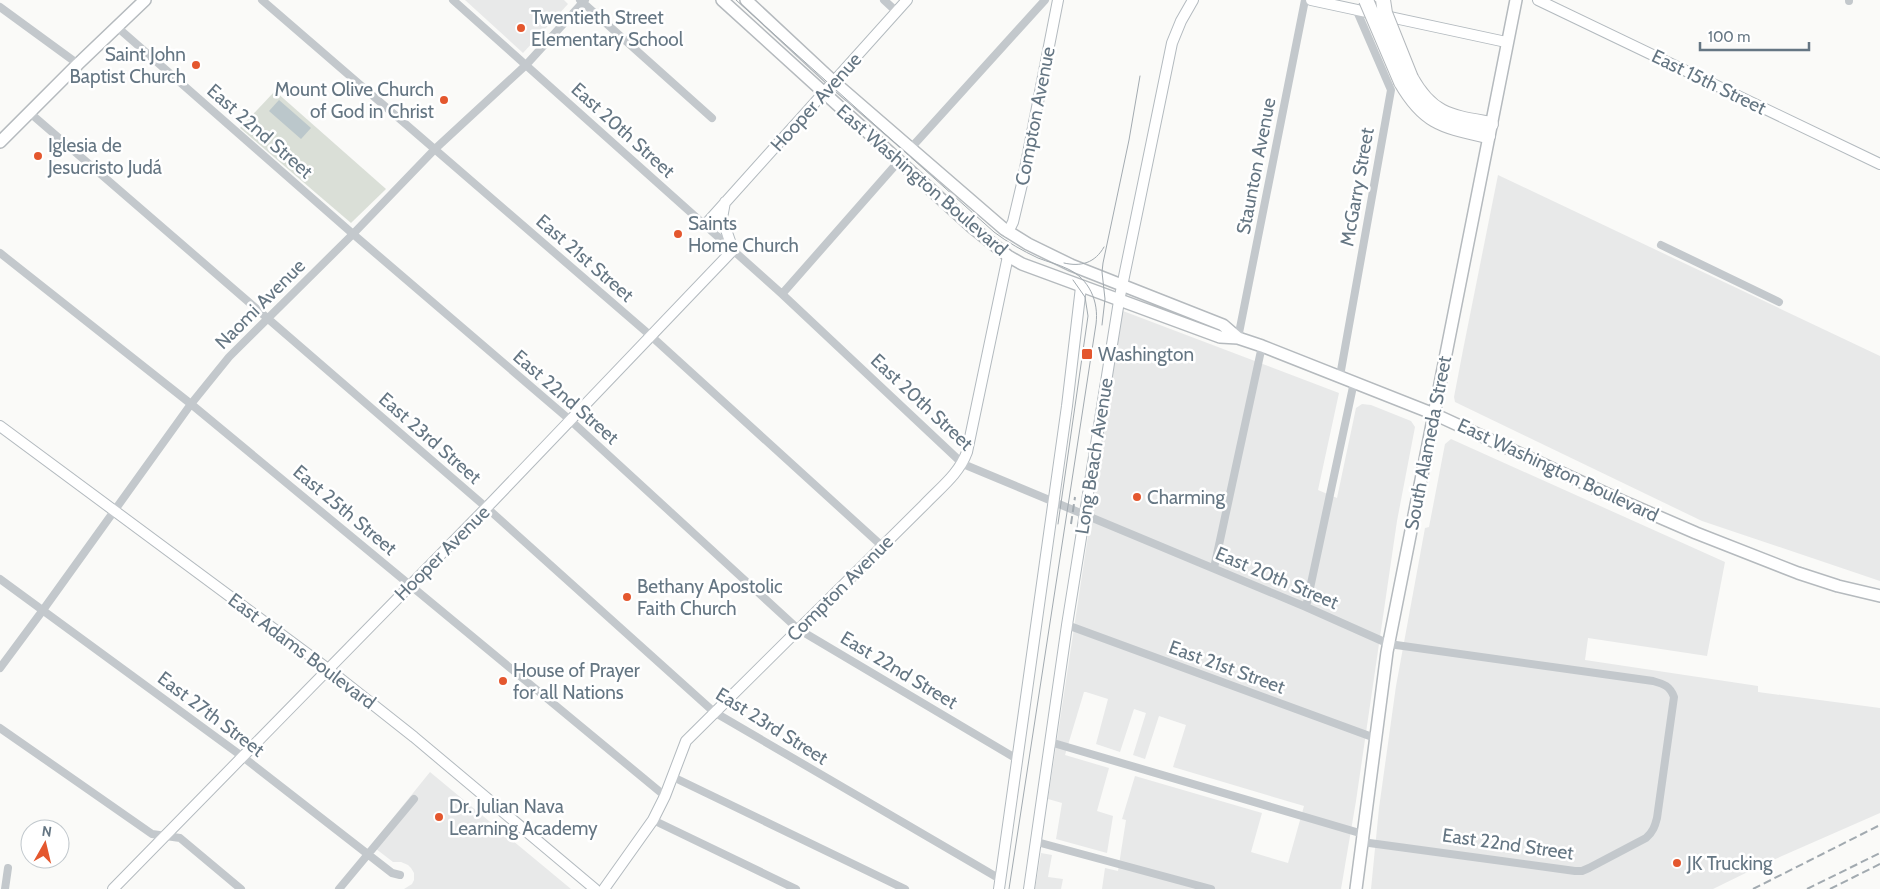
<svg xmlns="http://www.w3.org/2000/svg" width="1880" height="889" viewBox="0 0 1880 889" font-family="Cabin,sans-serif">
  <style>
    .built { fill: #e8e9e9 }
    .green { fill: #dadfd7 }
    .water { fill: #bbc7cb }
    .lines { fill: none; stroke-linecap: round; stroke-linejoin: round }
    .secondary-casing { stroke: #b3babf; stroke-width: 12 }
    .primary-casing { stroke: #b5babe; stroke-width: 14 }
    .highway-casing { stroke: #b4b9bd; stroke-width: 16 }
    .street { stroke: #c3c8cc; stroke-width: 8 }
    .secondary { stroke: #fff; stroke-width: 10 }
    .primary { stroke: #fff; stroke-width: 11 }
    .highway { stroke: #fff; stroke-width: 14 }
    .tram { stroke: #a2aab0; stroke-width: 1 }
    .rail { stroke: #a2aab0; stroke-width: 2; stroke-dasharray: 8 4; stroke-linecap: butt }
    .highway-bridge-casing { stroke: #b4b9bd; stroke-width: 16; stroke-linecap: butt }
    .highway-bridge { stroke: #fff; stroke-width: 14 }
    .poi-dot { fill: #e4572e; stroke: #fff; stroke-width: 2 }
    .labels { text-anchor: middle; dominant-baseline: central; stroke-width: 5; stroke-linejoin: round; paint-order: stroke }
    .poi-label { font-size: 19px; fill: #657683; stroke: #fff; text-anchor: start }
    .street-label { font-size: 19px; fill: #657683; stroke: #fff }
  </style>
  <rect width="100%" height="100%" fill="#fafaf8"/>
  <!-- built -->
  <path class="built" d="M465,0H564L568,4L523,53Z
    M1498,175L1880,356V581L1702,521L1455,402L1454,397L1463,350Z
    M1123,311L1339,393L1318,490L1337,498L1356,408L1362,404L1371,405L1411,421L1415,427L1397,521L1356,801L1341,889H1102L1105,868L1118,871L1126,820L1122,819L1135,776L1262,813L1251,852L1288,863L1304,806L1173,767L1186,725L1159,716L1145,759L1133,755L1146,713L1134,709L1120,752L1096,744L1108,699L1086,692H1084L1065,755L1109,768L1097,811L1113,816L1107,853L1056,839L1062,803L1048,799L1122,312Z
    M1451,439L1725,562L1707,656L1588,638L1585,660L1758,686V692L1880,708V813L1764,864L1713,889H1371L1379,808L1396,686L1425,528L1429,527L1445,444Z
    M430,772L571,889H404L412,884L414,880V873L411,868L408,865L401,862H393L371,845Z
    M1041,853L1052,855L1048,877L1063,879L1061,889H1035Z"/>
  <!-- green -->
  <path class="green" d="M275,91L386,189L351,223L240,128Z"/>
  <!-- water -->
  <path class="water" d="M279,100L311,128L301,139L269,111Z"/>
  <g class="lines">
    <!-- secondary casing -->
    <g class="secondary-casing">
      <path id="secondary" d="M1311,0L1506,42
        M1538,0L1880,164
        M705,225L907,0
        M1008,232L1013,222L1022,184L1058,0
        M0,426L328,669L414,737L595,889
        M113,889L493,501L733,250L722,218L725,202
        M604,889L653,820L665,796L686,741L924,505C940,488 959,474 967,452L1008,256
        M999,889L1067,406L1081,287
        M1029,889L1067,625L1119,301L1172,43L1181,21L1193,0"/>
    </g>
    <!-- primary casing -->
    <g class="primary-casing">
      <path id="primary" d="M722,0L973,228L1008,256L1022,264L1220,337L1238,338L1262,346L1434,414L1629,504L1696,533L1798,573L1838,586L1880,596
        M746,0L834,82L1004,229L1028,244L1071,265L1223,325L1238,338
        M0,142L78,64L145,0
        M1356,889L1387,652L1516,0"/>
    </g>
    <!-- highway casing -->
    <g class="highway-casing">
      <path id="highway" d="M1411,78C1432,116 1452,117 1491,124
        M1401,82C1425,124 1444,126 1488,136"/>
    </g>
    <!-- street -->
    <path class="street" d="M262,0L651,336L882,546
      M453,0L782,294L963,464L1306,607L1389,644L1653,681C1664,684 1670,686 1674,697L1657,818C1655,826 1653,832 1646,838L1589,868L1582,871H1575L1362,842
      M580,0L712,118
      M884,0L897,12
      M1849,1V0
      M0,7L78,64
      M117,27L353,234L570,420L798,629L1017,759
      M30,113L487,508L714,712L1000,879
      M910,149L1045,0
      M1661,245L1779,302
      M0,253L191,404L665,796
      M782,294L899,161
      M1238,338L1305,0
      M1340,376L1391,90L1356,9
      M1214,568L1262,346
      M0,579L243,757L392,873L400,875
      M1306,607L1354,382
      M1067,625L1375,738
      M0,668L43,610L191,404L229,357L353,234L435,149L526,65L585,0
      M0,728L152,834L180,838L241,889
      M1050,742L1363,834
      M673,777L905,889
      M653,820L796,889
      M1037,842L1211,889
      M5,889L8,868
      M339,889L414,799"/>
    <!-- secondary -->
    <use href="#secondary" class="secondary"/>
    <!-- primary -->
    <use href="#primary" class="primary"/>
    <!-- highway -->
    <use href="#highway" class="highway"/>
    <!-- tram -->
    <path class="tram" d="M736,0L994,232C1007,242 1023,251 1038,258C1048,262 1058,264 1068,269C1089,279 1099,301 1096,324L1009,889
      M1064,263C1081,267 1095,263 1104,247
      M1102,325L1105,299L1102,272L1103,263L1129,140L1140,76
      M1058,524L1088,316L1085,297L1073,280"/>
    <!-- rail -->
    <path class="rail" d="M1071,524L1075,497
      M1753,889L1880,825
      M1807,889L1880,853
      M1830,889L1880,864"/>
    <!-- highway-bridge casing -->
    <g class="highway-bridge-casing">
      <path id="highway-bridge" d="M1366,0L1401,82
        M1383,0L1385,13L1411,78"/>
    </g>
    <!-- highway-bridge -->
    <use href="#highway-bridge" class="highway-bridge"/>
  </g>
  <!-- markers -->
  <g class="poi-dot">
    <circle cx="521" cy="28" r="5"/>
    <circle cx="196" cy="65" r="5"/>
    <circle cx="444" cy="100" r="5"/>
    <circle cx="38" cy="156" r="5"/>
    <circle cx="678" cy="234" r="5"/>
    <rect x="1081" y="348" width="12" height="12" rx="2.5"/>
    <circle cx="1137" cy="497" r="5"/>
    <circle cx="627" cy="597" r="5"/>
    <circle cx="503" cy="681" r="5"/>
    <circle cx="439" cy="817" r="5"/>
    <circle cx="1677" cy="863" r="5"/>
  </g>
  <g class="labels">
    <!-- poi labels -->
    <g class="poi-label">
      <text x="531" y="17">Twentieth Street<tspan x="531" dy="22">Elementary School</tspan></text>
      <text x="186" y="54" text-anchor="end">Saint John<tspan x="186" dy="22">Baptist Church</tspan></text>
      <text x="434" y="89" text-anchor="end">Mount Olive Church<tspan x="434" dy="22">of God in Christ</tspan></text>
      <text x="48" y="145">Iglesia de<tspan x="48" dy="22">Jesucristo Judá</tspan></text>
      <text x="688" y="223">Saints<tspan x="688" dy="22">Home Church</tspan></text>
      <text x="1098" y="354">Washington</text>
      <text x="1147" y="497">Charming</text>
      <text x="637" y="586">Bethany Apostolic<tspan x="637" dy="22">Faith Church</tspan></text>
      <text x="513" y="670">House of Prayer<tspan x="513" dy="22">for all Nations</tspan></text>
      <text x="449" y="806">Dr. Julian Nava<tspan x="449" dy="22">Learning Academy</tspan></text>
      <text x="1687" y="863">JK Trucking</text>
    </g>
    <!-- street labels -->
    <g class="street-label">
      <text transform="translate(1709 82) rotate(26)">East 15th Street</text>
      <text transform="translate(816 102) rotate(-48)">Hooper Avenue</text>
      <text transform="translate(1035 116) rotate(-79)">Compton Avenue</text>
      <text transform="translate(623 130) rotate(42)">East 20th Street</text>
      <text transform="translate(260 131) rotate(41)">East 22nd Street</text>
      <text transform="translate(1256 166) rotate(-79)">Staunton Avenue</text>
      <text transform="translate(922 180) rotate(41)">East Washington Boulevard</text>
      <text transform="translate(1357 187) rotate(-80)">McGarry Street</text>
      <text transform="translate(585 258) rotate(41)">East 21st Street</text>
      <text transform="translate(260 304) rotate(-45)">Naomi Avenue</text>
      <text transform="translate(566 397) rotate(41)">East 22nd Street</text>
      <text transform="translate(922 402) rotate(43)">East 20th Street</text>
      <text transform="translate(430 438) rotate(41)">East 23rd Street</text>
      <text transform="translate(1428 443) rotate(-79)">South Alameda Street</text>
      <text transform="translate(1094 456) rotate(-81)">Long Beach Avenue</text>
      <text transform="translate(1558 470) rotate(25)">East Washington Boulevard</text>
      <text transform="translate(345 510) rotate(40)">East 25th Street</text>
      <text transform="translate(442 553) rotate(-45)">Hooper Avenue</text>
      <text transform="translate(1277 578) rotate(23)">East 20th Street</text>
      <text transform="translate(840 588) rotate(-45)">Compton Avenue</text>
      <text transform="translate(302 651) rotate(37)">East Adams Boulevard</text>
      <text transform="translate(1227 667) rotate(20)">East 21st Street</text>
      <text transform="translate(899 670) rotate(31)">East 22nd Street</text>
      <text transform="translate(211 714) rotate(37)">East 27th Street</text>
      <text transform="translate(772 726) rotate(32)">East 23rd Street</text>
      <text transform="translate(1508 844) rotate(8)">East 22nd Street</text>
    </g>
  </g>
  <!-- north arrow -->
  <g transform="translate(45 844) rotate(8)"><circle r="24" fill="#ffffff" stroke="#c1c8cd"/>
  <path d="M0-4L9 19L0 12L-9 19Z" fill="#e4572e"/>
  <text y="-8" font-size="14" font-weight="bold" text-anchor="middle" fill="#657683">N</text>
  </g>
  <!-- scale -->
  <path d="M1700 42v8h109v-8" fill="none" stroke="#657683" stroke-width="2.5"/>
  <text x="1708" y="42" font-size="15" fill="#657683" stroke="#ffffff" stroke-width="4" paint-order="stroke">100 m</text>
</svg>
